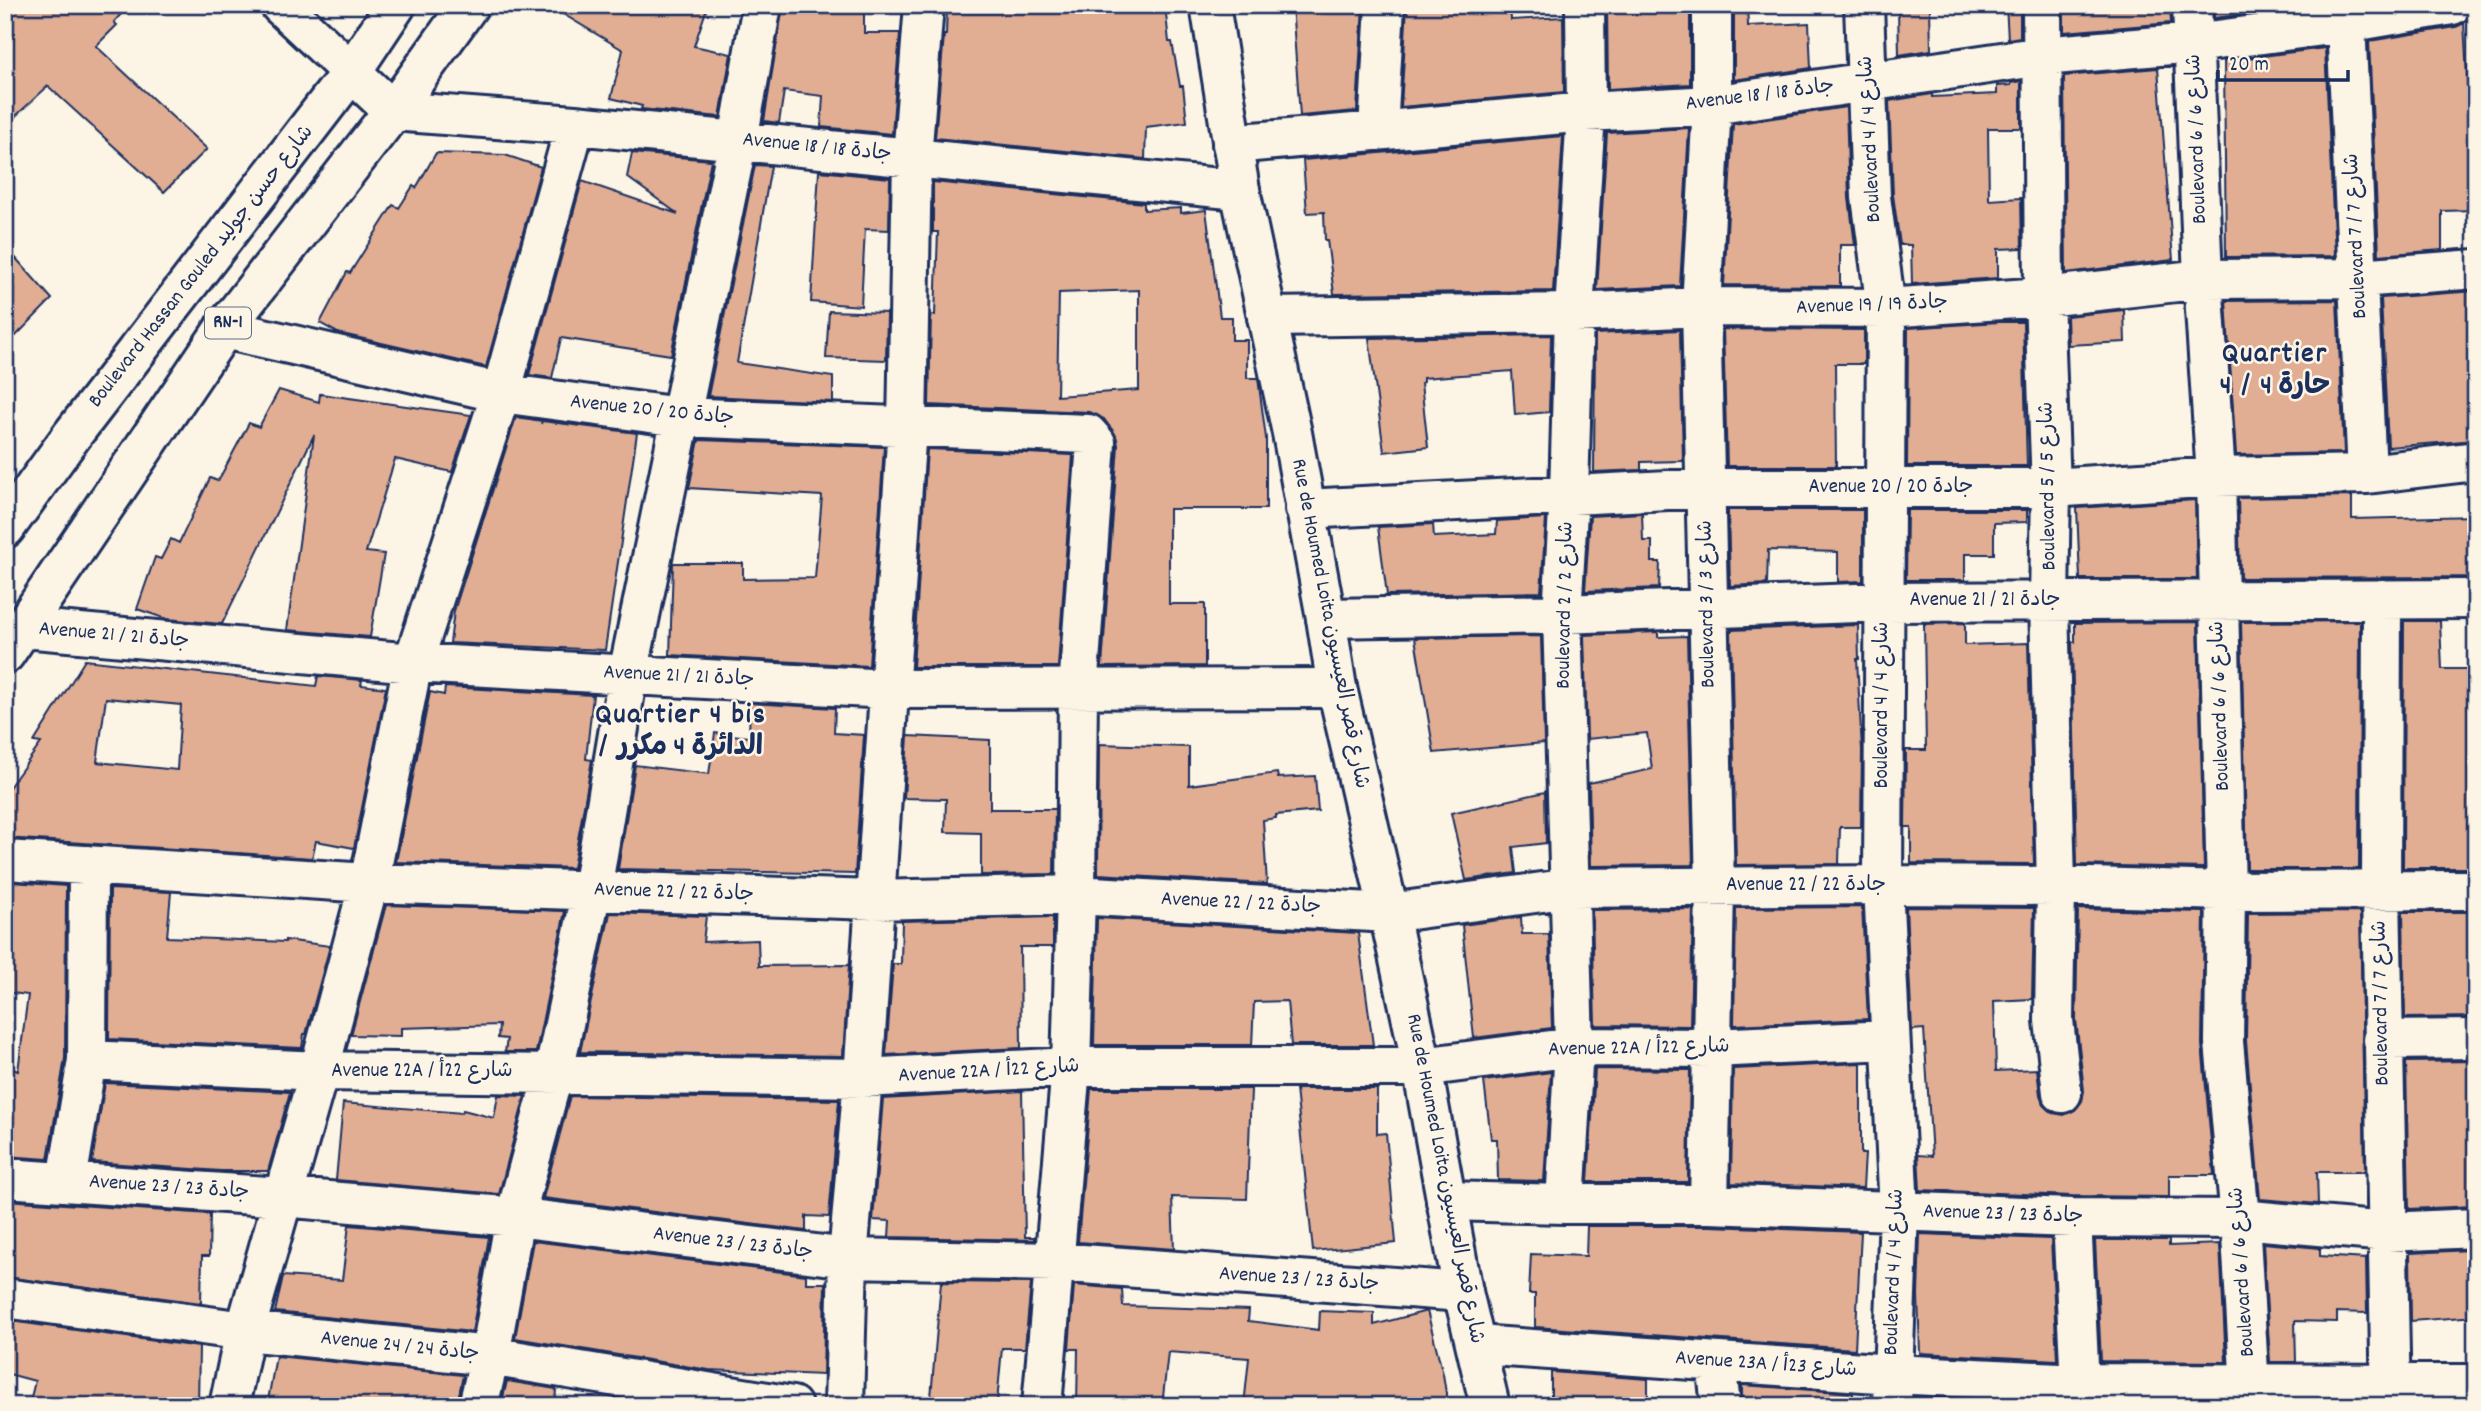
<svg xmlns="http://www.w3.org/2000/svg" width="2481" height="1411" viewBox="0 0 2481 1411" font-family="Dekko,'Playpen Sans Arabic',sans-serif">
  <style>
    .building { fill: #e1ae94; stroke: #1b2f5e; stroke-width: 2; fill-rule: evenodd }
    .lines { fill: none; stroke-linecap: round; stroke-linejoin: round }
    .minor-casing { stroke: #1b2f5e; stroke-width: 44 }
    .tertiary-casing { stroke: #1b2f5e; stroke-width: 44 }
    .primary-casing { stroke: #1b2f5e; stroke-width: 44 }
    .minor { stroke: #fcf5e5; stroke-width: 38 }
    .tertiary { stroke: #fcf5e5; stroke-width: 38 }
    .primary { stroke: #fcf5e5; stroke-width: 38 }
    .labels { text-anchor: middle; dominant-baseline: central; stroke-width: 5; stroke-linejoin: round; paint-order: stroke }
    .shield { fill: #fcf5e5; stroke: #5e6a86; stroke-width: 2 }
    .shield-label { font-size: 19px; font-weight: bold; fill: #1b2f5e }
    .street-label { font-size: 21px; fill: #1b2f5e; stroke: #fcf5e5 }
    .district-label { font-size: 28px; font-weight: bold; letter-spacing: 2px; fill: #1b2f5e; stroke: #fcf5e5 }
  </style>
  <rect width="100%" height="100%" fill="#fcf5e5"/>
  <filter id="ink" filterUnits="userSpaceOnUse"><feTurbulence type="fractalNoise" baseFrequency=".0143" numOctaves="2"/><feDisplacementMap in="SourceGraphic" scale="14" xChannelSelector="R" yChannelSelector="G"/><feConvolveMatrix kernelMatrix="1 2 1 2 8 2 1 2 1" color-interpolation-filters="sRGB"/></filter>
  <g filter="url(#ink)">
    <!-- building -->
    <path class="building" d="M5,5H129L114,22L117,25L96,46L207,149L164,192L48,86L5,126Z
      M548,5H708L694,46L731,54L720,117L641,109L642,106L611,98L623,50Z
      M783,5H864V33H900L892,134L821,127L823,96L784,91L779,123L764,121Z
      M947,5H1165L1169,42H1172L1180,86H1183L1187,122L1146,127L1145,159L935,138L944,35H946Z
      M1292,5H1363L1357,111L1300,116Z
      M1407,5H1510L1511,20L1563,17L1564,92L1401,107Z
      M1607,5H1690V84L1608,89Z
      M1734,5H1747L1748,26L1809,23L1811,68L1734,80Z
      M2006,5H2020V37L2008,39Z
      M2064,5H2170L2171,23L2064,32Z
      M2214,5H2308V6L2214,18Z
      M1898,8H1930L1931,50L1899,55Z
      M2464,23L2473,175H2476V210L2442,211V250L2379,255L2369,41L2456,27Z
      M2325,48L2335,256L2226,257L2224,61Z
      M2158,68L2173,260L2066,273L2064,76Z
      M2021,81V128H1988L1989,200L2021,198L2022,248L1998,249V278L1912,284L1911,245H1900L1893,195L1889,101L1932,94V97L1997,94V86L2011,85V83Z
      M1846,107L1849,198L1855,245H1840V286L1724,285L1733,124Z
      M1689,128L1680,286L1597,290L1607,133Z
      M1563,136L1553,291L1334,294L1327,240H1325L1324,212L1307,213L1303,160Z
      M436,153L505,155L541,167L486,367L338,333L320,323L347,272L350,273L393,205L399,208L413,186L416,188Z
      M632,153L711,160L671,355L561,338L552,378L529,375L582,181L678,214L627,177Z
      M755,165L771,166L737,363L833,377V402L708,396Z
      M819,171L890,178L889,230L865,229L861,306L811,302Z
      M933,182L1144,203V210L1181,208V213L1206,210L1220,317H1232V340H1247V378H1258L1266,438V509H1169V604H1205V666L1102,667L1118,445L1116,436L1104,419L1089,412L929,405L931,315H935L938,232H933ZM1139,290V390L1057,396L1059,293Z
      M5,246L52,299L5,347Z
      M2476,291V440L2388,447L2381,298Z
      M2337,300L2344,453L2236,455L2226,301Z
      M2124,310L2125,342L2068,345L2067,316Z
      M829,311L887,313L886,360L826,358Z
      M1999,322H2023L2027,466H1907L1908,328Z
      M1723,329L1864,330V364H1835L1836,466H1727Z
      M1680,330L1683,461L1641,462V470L1594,472L1595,334Z
      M1551,335L1549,412L1515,415L1512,371L1423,378V382L1421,383L1428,447L1384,452L1369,338Z
      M279,390L319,402L320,394L471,415L452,472L395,459L366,552L384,554L370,637L287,630L314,435L222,624L167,619L137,609L155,557L161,559L171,539L179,543L210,478L218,481L249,423L259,427Z
      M516,417L542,421L541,424L542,421L637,433L605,650L450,643L454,611Z
      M699,440L884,447L869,666L670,655L673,563H743V579L815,578L822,496L689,488Z
      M927,449L1073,455L1058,667H913Z
      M2352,496V519L2476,516V577L2240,578L2238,498Z
      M2195,500L2197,579H2080L2077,508Z
      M1728,510H1863V581L1838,582V552L1768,550L1767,584L1730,586Z
      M1907,510H2027V522L1994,523V554H1965V580H1906Z
      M1642,513L1643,541H1652V562H1660L1659,588L1585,591L1590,516Z
      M1546,518L1541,592L1387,595L1378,527L1433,524L1434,537L1496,534L1497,521Z
      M2360,621L2359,869H2247L2241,622Z
      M2404,621H2440L2442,669H2471L2473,725H2476V868H2403Z
      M2198,622L2204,868L2077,865L2072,642H2075V623Z
      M1965,623V645L2028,643L2034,864L1911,863V827H1905L1906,750H1926L1924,624Z
      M1858,625L1859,659H1857L1862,750L1861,827H1840L1839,864L1736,865L1731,630Z
      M1658,632V637L1687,636L1693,865L1591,866L1589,783L1652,769L1647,733L1587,739L1584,635Z
      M1541,636L1544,743L1434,753L1415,638Z
      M85,660L316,686L318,676L362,680L361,685L386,688L354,848L316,841L312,858L5,838V793L41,743L34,742ZM106,698L181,705L177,770L97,762Z
      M445,687L593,695L586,759L592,760L573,868L396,862L430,692L444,695Z
      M750,703L835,708L834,733L864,735L855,874L618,869L635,765L709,774L715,733L749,737Z
      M908,736L990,740V809H1055L1054,874L981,875V833L945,832L946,799L904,798Z
      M1099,744L1189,747V785L1277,773L1278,778L1315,776L1318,811L1276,815V818L1263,820L1267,884L1098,874Z
      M1545,792L1546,843L1513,847L1516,873L1466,880L1451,813Z
      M13,882L66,886L65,1058L48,1159L5,1156V1066L18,1071L28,995L5,992V926H8Z
      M110,889L171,892L167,937L285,942V940L330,946L306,1034H304L302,1048L109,1039Z
      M386,905L565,911L536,1052H505L507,1039L498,1038L499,1025L401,1028V1036L351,1035Z
      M1862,907L1868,1019L1734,1025L1736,908Z
      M1906,907L2034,908L2032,999L1994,1001L1996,1071L2037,1069L2040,1095L2044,1105L2053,1113L2064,1115L2075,1110L2082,1101L2084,1091L2076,1019L2078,909L2204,912L2202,1044L2214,1175H2169V1197L2072,1196L1920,1190L1918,1155L1932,1156L1924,1029L1912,1030Z
      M1693,909L1690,1026L1595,1025L1592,910Z
      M2360,912L2365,1172H2317L2318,1204L2260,1199L2246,1041L2248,913Z
      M2403,912H2476V1017L2405,1018Z
      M610,913L706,916L703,942L758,940L759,966L849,965L843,1056L580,1052Z
      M1053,917V947H1020L1021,1048L886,1055L893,964H901L902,921Z
      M1521,917L1522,934H1549L1552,1028L1474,1038L1462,925Z
      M1097,918L1358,933L1373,1045H1291L1287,1001L1254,1002L1252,1045H1094Z
      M2476,1061L2474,1206L2409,1209L2406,1062Z
      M1861,1063V1154H1865L1863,1188L1731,1183L1733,1069Z
      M1595,1069L1690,1070L1688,1182H1588Z
      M1551,1072L1544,1181L1498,1180L1497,1139H1491L1484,1081Z
      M105,1083L290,1092L268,1171H221L92,1162Z
      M1091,1089H1251L1247,1199L1172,1197L1174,1249L1078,1242Z
      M1296,1089H1377V1134L1386,1133L1396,1243L1313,1251Z
      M1022,1091L1025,1237H1034V1240L889,1237L890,1221L873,1220L883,1099Z
      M498,1095L525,1096L499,1194L336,1180L343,1103L462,1113L463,1110L494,1118Z
      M570,1096L839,1100L829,1217L806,1216V1231L543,1198Z
      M5,1200L210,1214L209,1256H202L201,1303L5,1277Z
      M349,1225L489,1237L472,1332L275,1312L283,1276L342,1280Z
      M1587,1226H1709L1861,1232L1855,1349L1535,1327V1294H1529L1531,1254L1586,1256Z
      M1920,1234L2051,1239L2057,1360L1920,1353L1918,1295Z
      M2095,1240H2169V1246L2220,1244L2226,1362L2101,1361Z
      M533,1241L806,1275V1283H825L823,1375L709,1370L515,1338Z
      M2263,1243L2320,1248V1256L2366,1259L2367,1313L2337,1312V1322L2295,1321L2296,1362H2270Z
      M2471,1250L2470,1277H2476V1316L2411,1321L2410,1253Z
      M941,1282L1031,1283L1025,1348H1002L997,1403L931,1397Z
      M1074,1285L1122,1289L1123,1306L1249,1310L1248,1321L1319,1330L1320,1311L1374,1313V1325L1427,1311L1443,1374L1448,1406H1244L1249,1358L1168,1352L1162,1406H1077L1078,1349H1069Z
      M10,1321L199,1347L198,1406H29L35,1381L5,1373V1336Z
      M276,1356L463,1375L457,1406H267Z
      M1551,1372L1648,1379V1406L1551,1405Z
      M507,1381L556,1389L555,1406H501Z
      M1742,1385L1853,1393L1852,1406H1742Z
      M1921,1397L2059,1404V1406H1921Z"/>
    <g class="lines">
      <!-- minor casing -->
      <g class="minor-casing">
        <path id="minor" d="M280,5L393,111L575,125L1240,190
          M1864,5L1871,197L1886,308L1883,885L1899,1211L1892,1406
          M2042,5L2044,297L2051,488L2049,601L2056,886L2054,1020L2062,1093
          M2192,5L2203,279L2216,477L2226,891L2224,1042L2240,1219L2251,1406
          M2330,5V11L2346,23L2367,474
          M1378,131L1385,5
          M1232,144L1586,112L1712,105L2042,56L2194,43L2346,23L2452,5
          M1267,317L1574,313L1701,307L1886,308L2044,297L2203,279L2359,278L2476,269
          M224,329L501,393L680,417L1088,434L1096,443L1078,690L1076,895L1071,1067L1042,1406
          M1305,509L1706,488H2051L2216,477L2367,474L2476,461
          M2382,599L2381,892L2391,1406
          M1326,618L1562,614L1883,602L2476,599
          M24,628L413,663L888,689L1337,688
          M5,860L369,883L874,900L1076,895L1389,913L1571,888L1883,885L2056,886L2226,891L2476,890
          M2383,1040L2476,1039
          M87,1060L319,1071L863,1078L1071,1067H1422L1574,1047L1712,1048L1890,1040
          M5,1178L282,1197L515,1217L848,1258L1055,1262L1463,1292
          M67,1181L87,1060L88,865
          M1446,1201L1565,1204H1709L2072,1218L2240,1219L2387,1232L2476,1228
          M1565,1204L1574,1047L1562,614L1569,494L1574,313L1586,112L1585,5
          M1709,1204L1715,887L1701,307L1712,105V5
          M2072,1218L2081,1406
          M5,1298L245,1331L490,1356L792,1406
          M1477,1345L1892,1374L2080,1383L2476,1384
          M1716,1362L1721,1406
          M229,1406L245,1331L319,1071L369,883L413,663L501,393L575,125
          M478,1406L490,1356L515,1217L554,1072L592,890L628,674L738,140L762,5
          M844,1406L848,1258L863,1078L907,427L912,158L924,5"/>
      </g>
      <!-- tertiary casing -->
      <g class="tertiary-casing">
        <path id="tertiary" d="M1210,5L1240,190L1292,433L1326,618L1337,688L1389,913L1422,1067L1463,1292L1490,1406"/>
      </g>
      <!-- primary casing -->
      <g class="primary-casing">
        <path id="primary" d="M5,528L73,434L352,71L396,5
          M5,654L224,329L393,111L469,5"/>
      </g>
      <!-- minor -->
      <use href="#minor" class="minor"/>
      <!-- tertiary -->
      <use href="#tertiary" class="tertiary"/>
      <!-- primary -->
      <use href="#primary" class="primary"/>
    </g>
  </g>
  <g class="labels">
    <!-- shield labels -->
    <rect class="shield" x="205" y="307.5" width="46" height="31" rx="5"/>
    <g class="shield-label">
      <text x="228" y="323">RN-1</text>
    </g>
    <!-- street labels -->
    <g class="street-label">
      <text transform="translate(1760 96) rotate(-7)">Avenue 18 / جادة 18</text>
      <text transform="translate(1871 139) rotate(-93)">Boulevard 4 / شارع 4</text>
      <text transform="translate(2198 139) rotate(-92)">Boulevard 6 / شارع 6</text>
      <text transform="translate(817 148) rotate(6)">Avenue 18 / جادة 18</text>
      <text transform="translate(2357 236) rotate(-93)">Boulevard 7 / شارع 7</text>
      <text transform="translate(202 267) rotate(-52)">Boulevard Hassan Gouled شارع حسن جوليد</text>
      <text transform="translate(1872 306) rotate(-2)">Avenue 19 / جادة 19</text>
      <text transform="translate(652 411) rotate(6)">Avenue 20 / جادة 20</text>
      <text transform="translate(2049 486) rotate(-91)">Boulevard 5 / شارع 5</text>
      <text x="1891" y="488">Avenue 20 / جادة 20</text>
      <text x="1985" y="601">Avenue 21 / جادة 21</text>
      <text transform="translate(1708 604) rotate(-91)">Boulevard 3 / شارع 3</text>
      <text transform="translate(1566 605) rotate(-89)">Boulevard 2 / شارع 2</text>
      <text transform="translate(1329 624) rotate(79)">Rue de Houmed Loita شارع قصر العيسيون</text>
      <text transform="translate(114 636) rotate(5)">Avenue 21 / جادة 21</text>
      <text transform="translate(679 677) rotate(3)">Avenue 21 / جادة 21</text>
      <text transform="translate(1883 705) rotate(-90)">Boulevard 4 / شارع 4</text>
      <text transform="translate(2221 706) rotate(-92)">Boulevard 6 / شارع 6</text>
      <text x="1806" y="886">Avenue 22 / جادة 22</text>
      <text transform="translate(674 893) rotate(2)">Avenue 22 / جادة 22</text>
      <text transform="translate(1241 904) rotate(3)">Avenue 22 / جادة 22</text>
      <text transform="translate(2382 1003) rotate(-91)">Boulevard 7 / شارع 7</text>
      <text transform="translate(1639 1049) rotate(-1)">Avenue 22A / شارع 22أ</text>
      <text x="422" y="1072">Avenue 22A / شارع 22أ</text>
      <text transform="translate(989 1072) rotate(-3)">Avenue 22A / شارع 22أ</text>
      <text transform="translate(1444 1179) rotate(79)">Rue de Houmed Loita شارع قصر العيسيون</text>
      <text transform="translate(169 1188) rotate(4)">Avenue 23 / جادة 23</text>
      <text transform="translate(2003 1215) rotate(2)">Avenue 23 / جادة 23</text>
      <text transform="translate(733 1244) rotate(7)">Avenue 23 / جادة 23</text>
      <text transform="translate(1895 1272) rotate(-88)">Boulevard 4 / شارع 4</text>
      <text transform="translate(2243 1272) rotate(-94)">Boulevard 6 / شارع 6</text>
      <text transform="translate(1299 1280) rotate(4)">Avenue 23 / جادة 23</text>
      <text transform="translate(400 1347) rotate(6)">Avenue 24 / جادة 24</text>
      <text transform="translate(1766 1365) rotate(4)">Avenue 23A / شارع 23أ</text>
    </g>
    <!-- district labels -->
    <g class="district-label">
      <text x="2275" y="356">Quartier<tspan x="2275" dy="32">4 / حارة 4</tspan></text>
      <text x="681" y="717">Quartier 4 bis<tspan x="681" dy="32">/ الدائرة 4 مكرر</tspan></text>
    </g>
  </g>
  <!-- margin -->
  <rect width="2481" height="1411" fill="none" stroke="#fcf5e5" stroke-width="28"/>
  <rect x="14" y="14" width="2453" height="1383" fill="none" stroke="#1b2f5e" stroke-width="2.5" filter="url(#ink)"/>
  <!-- scale -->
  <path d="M2218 70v10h130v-10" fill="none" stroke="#1b2f5e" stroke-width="3.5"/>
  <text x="2229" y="70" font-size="21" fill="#1b2f5e" stroke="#fcf5e5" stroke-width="5" paint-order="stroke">20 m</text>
</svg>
